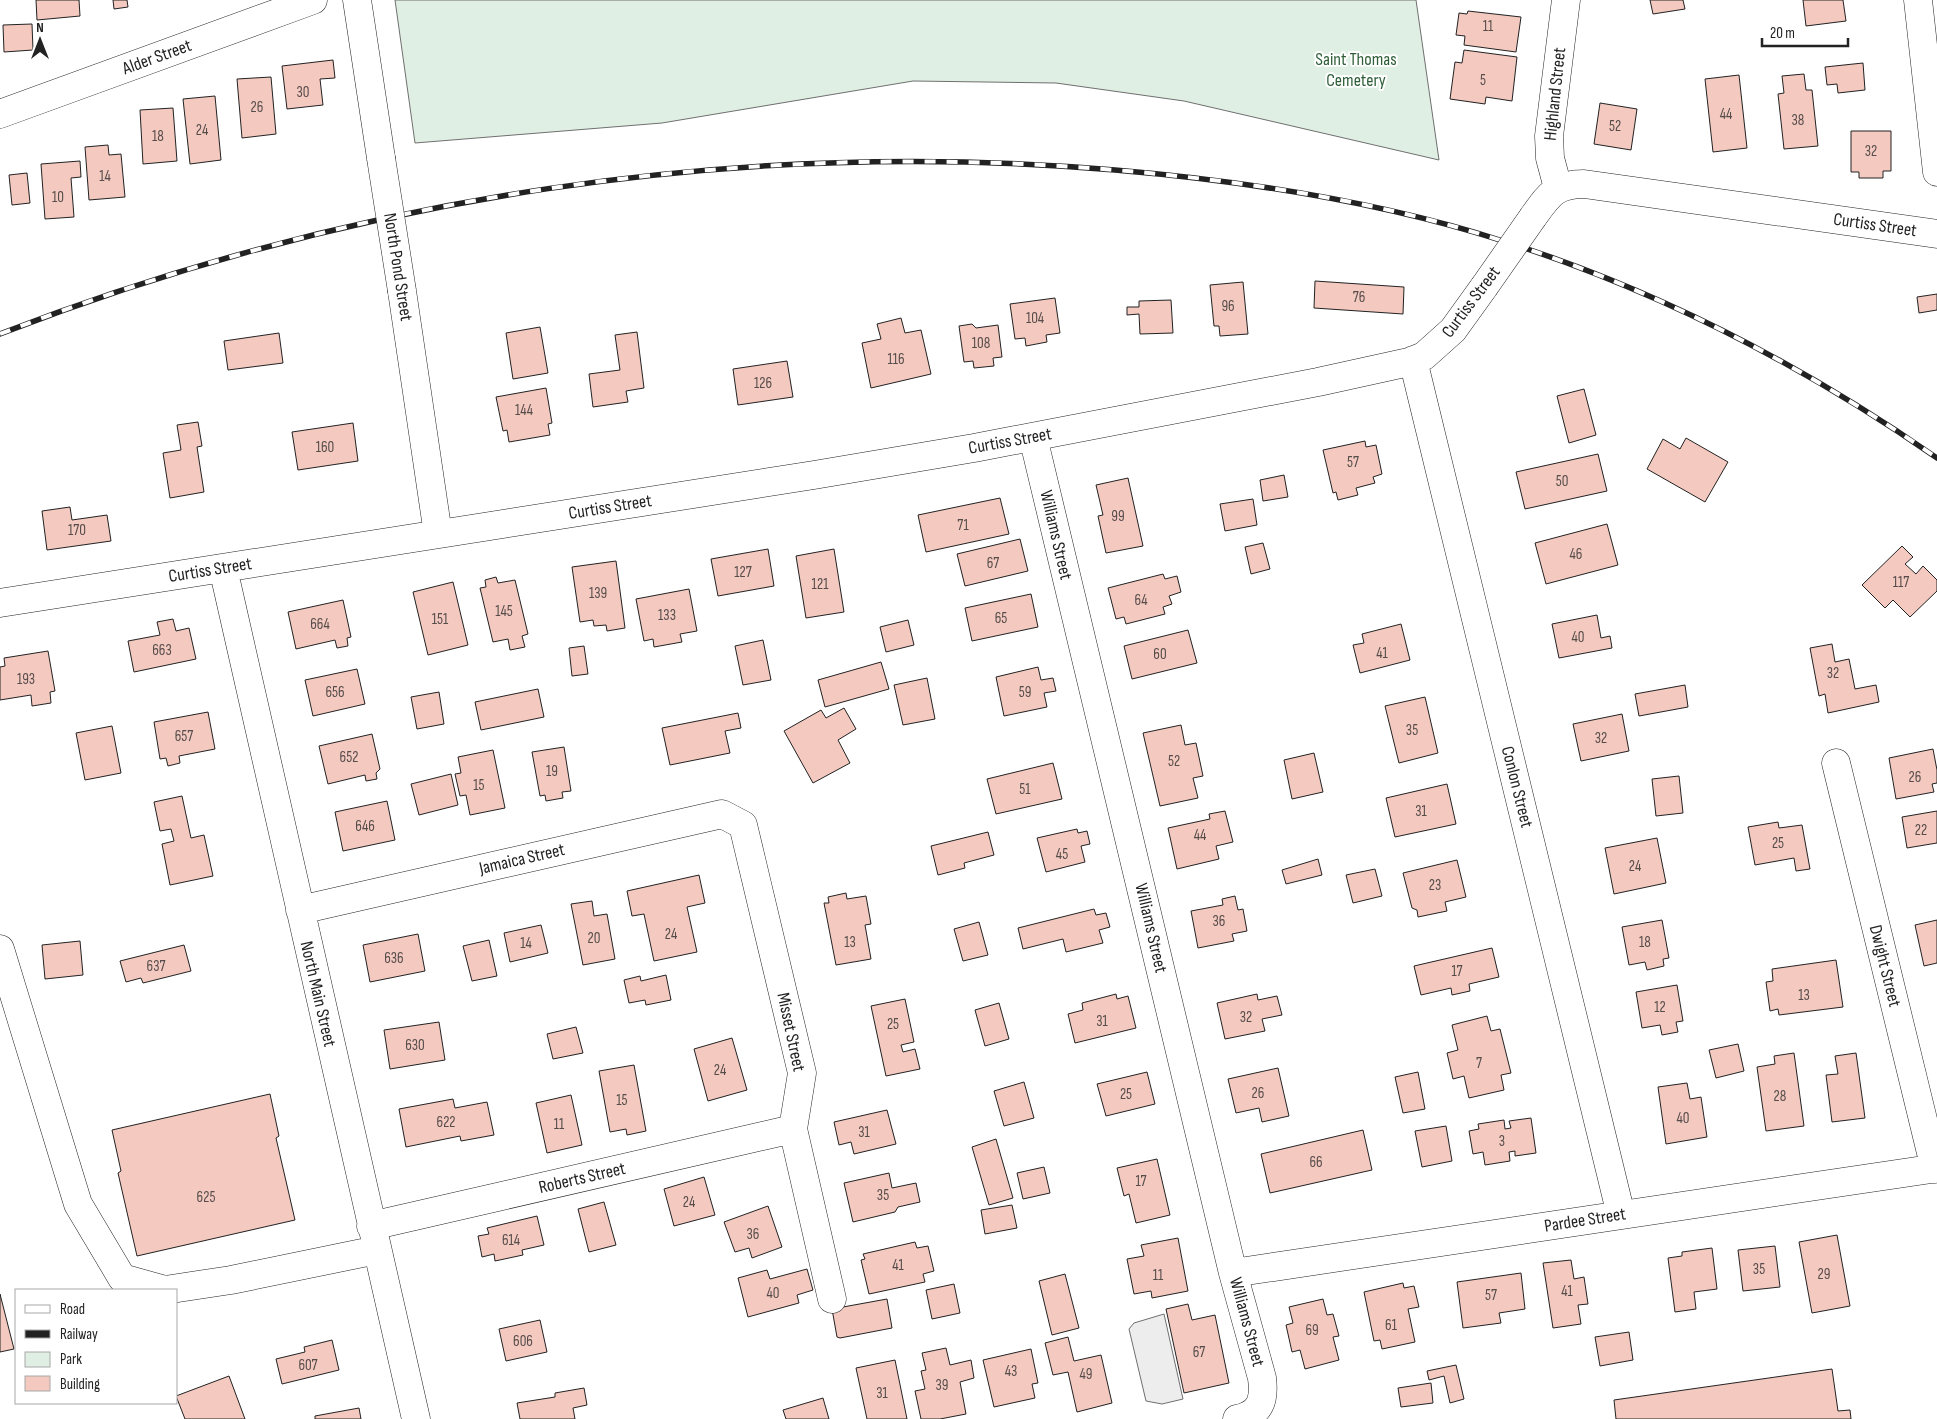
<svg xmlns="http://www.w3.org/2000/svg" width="1937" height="1419" viewBox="0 0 1937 1419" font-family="'Sofia Sans Condensed',sans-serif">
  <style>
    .green { fill: #e0efe3; stroke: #6f6f6f }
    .parking { fill: #ededed; stroke: #6f6f6f }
    .building { fill: #f3c9c0; stroke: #222 }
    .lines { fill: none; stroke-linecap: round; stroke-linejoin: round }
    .minor-casing { stroke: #222; stroke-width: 29 }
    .minor { stroke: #fff; stroke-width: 28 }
    .rail-casing { stroke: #222; stroke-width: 5.5 }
    .rail { stroke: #fff; stroke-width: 4; stroke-dasharray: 11; stroke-linecap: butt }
    .minor-bridge-casing { stroke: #222; stroke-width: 29; stroke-linecap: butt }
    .minor-bridge { stroke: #fff; stroke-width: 28 }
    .labels { text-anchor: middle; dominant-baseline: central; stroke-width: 4; stroke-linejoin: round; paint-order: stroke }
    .number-label { font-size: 15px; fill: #564c4a }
    .street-label { font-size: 18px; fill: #222; stroke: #fff }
    .park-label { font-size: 18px; fill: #2f5e38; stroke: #fff }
  </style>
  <rect width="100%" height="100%" fill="#fff"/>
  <!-- green -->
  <path class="green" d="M395,0H1416L1439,160L1184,101L1056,83L913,81L662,123L415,143Z"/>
  <!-- parking -->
  <path class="parking" d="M1164,1314L1183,1399L1162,1404L1146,1401L1129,1329L1134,1323Z"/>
  <!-- building -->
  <path class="building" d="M36,0H79L80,16L37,20Z
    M113,0H127L128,7L114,9Z
    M1650,0H1683L1685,9L1653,14Z
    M1803,0H1843L1846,21L1806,26Z
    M1468,11L1521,17L1516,52L1464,45L1465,36L1456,35L1459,13L1467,14Z
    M32,24L33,50L4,52L3,25Z
    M1464,50L1517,57L1512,101L1486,97L1485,104L1450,99L1455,62L1462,63Z
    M333,60L335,78L320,79L323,105L287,109L282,66Z
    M1863,63L1865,90L1838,93L1837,84L1827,85L1825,67Z
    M1804,74L1806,90H1812L1818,146L1784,149L1778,94L1784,93L1782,76Z
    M1739,75L1747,148L1713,152L1705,79Z
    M271,77L276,134L242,138L237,79Z
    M215,96L221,160L190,164L183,99Z
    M1600,103L1637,109L1631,150L1594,144Z
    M173,108L177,161L143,164L140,110Z
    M1851,131H1891V171H1883V178H1859V172H1851Z
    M108,145L109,155L121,154L125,197L89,200L85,147Z
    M80,161L81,177L71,178L74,217L45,219L41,164Z
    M27,173L30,203L12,205L9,175Z
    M1315,281L1404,287L1403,314L1314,308Z
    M1243,282L1248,334L1220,336L1219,326H1214L1210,285Z
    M1937,294V310L1919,313L1917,297Z
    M1055,298L1060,333L1046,335L1047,342L1026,346L1025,338L1015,339L1010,304Z
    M1171,300L1173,333L1140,334L1139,314L1127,315V307H1139V301Z
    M901,318L905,333L921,330L931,374L871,388L862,343L881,339L877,324Z
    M972,324L976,328L998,325L1002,357L993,358L994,366L974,368L973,361L964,362L959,326Z
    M540,327L548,373L513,379L506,333Z
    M637,332L644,388L626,391L628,402L593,407L589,374L620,370L615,335Z
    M279,333L283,363L228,370L224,341Z
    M787,361L793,397L738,405L733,369Z
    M546,388L552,423L548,424L550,435L509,442L507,430L503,431L496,397Z
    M1584,389L1596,435L1569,443L1557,396Z
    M198,422L202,446L197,447L204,492L170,498L163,453L181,450L177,425Z
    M353,423L358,461L298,470L292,432Z
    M1686,438L1728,462L1705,502L1647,469L1663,439L1680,449Z
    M1365,441L1366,447L1376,445L1382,474L1373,477L1375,483L1356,488L1358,495L1338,500L1336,492L1333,493L1323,450Z
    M1598,454L1607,491L1525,509L1516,472Z
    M1284,475L1288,497L1263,501L1260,480Z
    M1128,478L1143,546L1106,553L1098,516L1103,515L1096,485Z
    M1000,498L1009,534L926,552L918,515Z
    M1253,499L1257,525L1225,531L1220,504Z
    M70,507L72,520L107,515L111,541L47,550L42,511Z
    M1607,524L1618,565L1546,584L1535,543Z
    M1020,539L1028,571L965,586L957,554Z
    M1263,543L1270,569L1251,574L1245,547Z
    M1902,546L1913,557L1905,564L1916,574L1923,566L1937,580V591L1910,617L1893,600L1885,608L1862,585Z
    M768,549L774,586L718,596L711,559Z
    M834,549L844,612L806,618L796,556Z
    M616,561L625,628L607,631L606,625L594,626L593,620L580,622L572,567Z
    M1163,574L1165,579L1177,576L1181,592L1169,596L1172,604L1163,607L1165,614L1126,624L1124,617L1116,619L1108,588Z
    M496,577L498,583L515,580L528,634L522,636L525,647L510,650L508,639L493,642L480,588L486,587L485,580Z
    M453,582L468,645L428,655L413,592Z
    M689,589L697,631L680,634L682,642L654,647L653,639L644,641L636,599Z
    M1031,594L1038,627L972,641L965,608Z
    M343,600L351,637L347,638L348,646L337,648L335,640L296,649L288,612Z
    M1597,615L1601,638L1610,636L1612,648L1559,658L1552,624Z
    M173,619L176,631L189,628L196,659L134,672L128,641L160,635L157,622Z
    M908,620L914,645L886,652L880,627Z
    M1401,624L1410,660L1360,673L1353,645L1364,643L1362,634Z
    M1188,630L1197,663L1132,679L1124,646Z
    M763,640L771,680L743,685L735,646Z
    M1832,644L1835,662L1849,659L1855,689L1876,685L1879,702L1828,713L1825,694L1819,696L1810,648Z
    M584,646L588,674L572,676L569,648Z
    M48,651L55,691L50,692L51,703L32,706L31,695L0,700V667L5,666L4,658Z
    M881,662L889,689L825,707L818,680Z
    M1038,667L1041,680L1053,678L1056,691L1044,693L1047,707L1004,716L996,677Z
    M357,669L365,704L313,716L305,680Z
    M927,678L935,719L903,725L894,685Z
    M1685,685L1688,707L1639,716L1635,694Z
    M538,689L544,717L481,730L475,702Z
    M439,692L444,724L417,729L411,697Z
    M1425,697L1438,753L1399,763L1385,706Z
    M844,708L856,729L838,740L850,763L813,783L784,731L821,710L826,718Z
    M208,712L215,749L179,756L180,763L168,766L166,758L160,759L154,722Z
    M738,713L741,728L725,731L730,753L670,765L662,728Z
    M1622,714L1629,751L1581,761L1573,724Z
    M1181,725L1185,745L1196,743L1203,776L1193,778L1198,798L1160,806L1143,733Z
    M112,726L121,773L85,780L76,733Z
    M372,734L380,769L376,773L377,779L366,781L365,775L328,784L319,746Z
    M564,747L571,791L562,792L563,798L546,801L545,795L540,796L532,752Z
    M1933,749L1937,770V783L1932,784L1934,792L1896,799L1889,758Z
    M493,750L505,808L470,815L466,795L460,796L455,774L461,773L458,757Z
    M1314,753L1323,792L1292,799L1284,760Z
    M1053,763L1062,799L996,814L987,779Z
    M451,774L458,805L419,815L411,784Z
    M1679,776L1683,813L1656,816L1652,779Z
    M1447,784L1456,824L1395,837L1386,798Z
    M182,796L191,838L204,835L213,876L170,885L162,844L174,841L171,829L160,831L154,802Z
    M387,801L395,840L343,851L335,812Z
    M1225,811L1233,842L1216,846L1219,859L1177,869L1168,828L1210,819L1209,814Z
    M1937,811V843L1907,848L1902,817Z
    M1778,822L1779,828L1802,825L1810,869L1796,871L1794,858L1755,865L1748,827Z
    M1077,829L1078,833L1087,831L1090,844L1081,846L1085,862L1046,872L1037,838Z
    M988,832L994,855L964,863L965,868L938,875L931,846Z
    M1657,838L1666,883L1614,894L1605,848Z
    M1318,859L1322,875L1286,884L1282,870Z
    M1457,860L1466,897L1445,902L1447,911L1418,917L1417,910L1412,908L1403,873Z
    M1375,869L1382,896L1353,903L1346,875Z
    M699,875L705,903L687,907L697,952L654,961L644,914L632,916L627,891Z
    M846,893L847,899L866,896L871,924L865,925L871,959L836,965L824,903H829L828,897Z
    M1235,896L1238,910L1243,909L1247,931L1232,934L1234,941L1198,948L1191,911L1223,905L1222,899Z
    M592,901L594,916L607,914L615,959L583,965L571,904Z
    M1094,909L1096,915L1106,913L1110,927L1099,930L1103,943L1066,952L1063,939L1023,949L1018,928Z
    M1662,920L1669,958L1663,959L1664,966L1647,970L1645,962L1629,965L1622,927Z
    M1937,920V963L1924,966L1915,925Z
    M979,922L988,955L963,961L954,929Z
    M541,925L548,953L510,962L504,933Z
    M418,934L425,971L370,982L363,945Z
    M489,940L497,976L472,981L463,946Z
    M80,941L83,975L45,979L42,945Z
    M184,945L191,971L143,983L141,978L126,982L120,961Z
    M1492,948L1499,977L1469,984L1470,991L1452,995L1451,988L1421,995L1414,966Z
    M1836,960L1843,1007L1779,1015L1778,1009L1770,1011L1766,982L1773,981L1772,969Z
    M666,975L671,1000L646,1005L645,1000L629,1003L624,980L640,976L641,981Z
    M1677,985L1683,1021L1676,1022L1678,1032L1662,1035L1660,1025L1642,1028L1636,992Z
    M1116,994L1117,999L1128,996L1136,1028L1075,1043L1068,1014L1083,1010L1082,1003Z
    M1257,994L1258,1000L1277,996L1282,1015L1262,1019L1265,1031L1225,1039L1217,1003Z
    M905,999L914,1042L901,1045L903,1052L915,1049L920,1069L886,1076L871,1006Z
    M999,1003L1009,1039L985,1046L975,1010Z
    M1487,1016L1491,1031L1500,1029L1511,1073L1501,1075L1504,1090L1469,1098L1464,1076L1453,1079L1447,1053L1458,1050L1452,1025Z
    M439,1022L445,1060L390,1069L384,1030Z
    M576,1027L583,1053L553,1059L547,1034Z
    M732,1038L747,1090L708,1101L694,1049Z
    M1738,1044L1744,1071L1716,1078L1709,1050Z
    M1794,1053L1804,1126L1766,1131L1757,1067L1775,1064L1774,1056Z
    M1856,1053L1865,1118L1832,1122L1826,1075L1838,1074L1835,1056Z
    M634,1065L646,1131L627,1135L626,1129L610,1132L599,1071Z
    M1278,1068L1289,1116L1262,1122L1259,1108L1236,1113L1228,1079Z
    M1147,1072L1155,1104L1106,1116L1097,1084Z
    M1418,1072L1425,1109L1403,1113L1395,1077Z
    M1024,1082L1034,1118L1004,1126L994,1091Z
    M1687,1083L1690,1099L1701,1097L1707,1137L1666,1144L1658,1087Z
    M270,1094L279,1136L276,1138L295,1220L137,1256L118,1173L121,1171L112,1130Z
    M571,1095L582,1145L547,1153L536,1103Z
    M453,1099L455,1108L487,1102L494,1135L461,1141L460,1136L406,1147L399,1109Z
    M887,1110L896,1144L854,1154L851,1142L839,1145L834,1122Z
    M1531,1118L1536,1153L1515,1156V1151L1509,1152L1510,1161L1485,1165L1483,1152L1473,1154L1469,1131L1479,1129L1478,1124L1504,1120L1505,1129L1511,1128L1509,1121Z
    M1446,1126L1452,1161L1422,1167L1415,1131Z
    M1363,1130L1372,1170L1270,1193L1261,1154Z
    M996,1139L1013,1198L989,1205L972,1147Z
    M1157,1159L1170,1215L1136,1223L1129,1194L1124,1196L1117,1168Z
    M1044,1167L1050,1193L1023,1199L1017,1173Z
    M889,1173L892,1188L916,1183L920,1202L898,1207L895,1212L853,1222L844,1183Z
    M704,1177L715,1215L674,1226L664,1189Z
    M604,1202L616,1245L589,1252L578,1209Z
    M1012,1205L1017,1228L985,1234L981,1210Z
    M768,1206L782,1247L752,1258L749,1248L735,1252L724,1222Z
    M537,1216L544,1245L522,1250L523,1255L495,1261L494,1254L482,1257L478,1236L489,1234L487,1228Z
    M1837,1235L1850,1306L1812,1313L1799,1242Z
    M1178,1238L1188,1291L1152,1298L1151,1291L1134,1294L1127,1259L1144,1256L1141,1245Z
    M915,1242L917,1248L928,1246L934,1271L923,1274L925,1282L869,1294L861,1260L865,1259L863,1254Z
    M1775,1246L1780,1287L1743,1291L1738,1250Z
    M1712,1248L1717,1289L1694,1292L1696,1309L1675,1312L1668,1258L1682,1256V1252Z
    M1571,1260L1574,1279L1584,1277L1588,1304L1578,1305L1581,1324L1553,1328L1543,1263Z
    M807,1269L813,1290L797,1295L799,1303L748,1317L738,1278L767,1270L770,1279Z
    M1521,1273L1525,1309L1499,1313L1501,1323L1463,1328L1457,1282Z
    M1065,1274L1079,1328L1052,1335L1039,1281Z
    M1403,1283L1404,1288L1414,1286L1419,1307L1408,1309L1415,1342L1382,1349L1380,1340L1374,1341L1364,1292Z
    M954,1284L960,1313L932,1319L926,1290Z
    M0,1294L14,1349L0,1352Z
    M887,1299L892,1328L840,1338L837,1337L832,1309Z
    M1323,1299L1327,1315L1333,1314L1339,1336L1333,1337L1339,1360L1305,1369L1300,1350L1292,1352L1286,1325L1293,1323L1289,1307Z
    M1188,1304L1192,1320L1215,1315L1229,1383L1184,1393L1166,1309Z
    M540,1320L547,1352L506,1361L499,1329Z
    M1629,1332L1633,1360L1600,1366L1595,1337Z
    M1068,1337L1074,1361L1101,1355L1112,1403L1077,1412L1068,1372L1053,1375L1045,1343Z
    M332,1340L339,1370L282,1384L276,1359L305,1352L304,1347Z
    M946,1348L950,1365L971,1360L974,1378L960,1382L966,1414L940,1419H921L915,1391L925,1389L921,1371L926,1370L922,1353Z
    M1031,1349L1038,1383L1032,1384L1035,1398L994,1407L983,1360Z
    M895,1360L907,1419H867L856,1368Z
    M1456,1365L1464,1399L1450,1403L1444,1376L1429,1380L1427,1371Z
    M1832,1369L1838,1411L1850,1410L1851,1419H1616L1614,1400Z
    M229,1376L245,1419H185L176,1396Z
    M1431,1383L1433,1403L1401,1407L1398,1388Z
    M584,1388L587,1405L573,1408L575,1419H520L517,1403L555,1397V1393Z
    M823,1398L829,1419H786L783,1410Z
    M359,1408L361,1419H315V1416Z"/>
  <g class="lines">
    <!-- minor casing -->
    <g class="minor-casing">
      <path id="minor" d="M357,0L381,158
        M1918,0L1937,172
        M0,114L313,0
        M1558,188L1550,158L1549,136L1566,0
        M1533,217C1549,195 1555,184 1584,184L1937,234
        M402,291L438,534
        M1413,360L1621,1215
        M1033,437L1233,1273L1262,1378C1265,1401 1260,1414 1237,1419
        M223,568L416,1419
        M0,603L814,475L974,448L1318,382L1409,362L1424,356L1453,330L1484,287
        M1836,763L1935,1169
        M300,910L722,814L743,825L802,1073L793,1129L832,1299
        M0,949L78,1204L122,1278L165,1290L231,1280L377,1250
        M371,1226L793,1129
        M1233,1273L1937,1168"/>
    </g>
    <!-- minor -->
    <use href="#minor" class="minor"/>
    <!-- rail casing -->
    <g class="rail-casing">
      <path id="rail" d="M0,334C353,197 737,138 1115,170C1246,181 1378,201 1503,241C1658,290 1804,366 1937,458"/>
    </g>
    <!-- rail -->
    <use href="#rail" class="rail"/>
    <!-- minor-bridge casing -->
    <g class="minor-bridge-casing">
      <path id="minor-bridge" d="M381,158L402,291
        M1484,287L1533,217"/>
    </g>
    <!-- minor-bridge -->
    <use href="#minor-bridge" class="minor-bridge"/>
  </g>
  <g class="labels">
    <!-- number labels -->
    <g class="number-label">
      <text x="1488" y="26">11</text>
      <text x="1483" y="80">5</text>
      <text x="303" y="92">30</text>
      <text x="257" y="107">26</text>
      <text x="1726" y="114">44</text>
      <text x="1798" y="120">38</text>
      <text x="1615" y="126">52</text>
      <text x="202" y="130">24</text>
      <text x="158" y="136">18</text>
      <text x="1871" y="151">32</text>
      <text x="105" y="176">14</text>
      <text x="58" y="197">10</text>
      <text x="1359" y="297">76</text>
      <text x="1228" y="306">96</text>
      <text x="1035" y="318">104</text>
      <text x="981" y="343">108</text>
      <text x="896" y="359">116</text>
      <text x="763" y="383">126</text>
      <text x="524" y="410">144</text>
      <text x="325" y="447">160</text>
      <text x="1353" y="462">57</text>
      <text x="1562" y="481">50</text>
      <text x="1118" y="516">99</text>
      <text x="963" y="525">71</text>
      <text x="77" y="530">170</text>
      <text x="1576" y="554">46</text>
      <text x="993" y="563">67</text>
      <text x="743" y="572">127</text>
      <text x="1901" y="582">117</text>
      <text x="820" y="584">121</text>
      <text x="598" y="593">139</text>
      <text x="1141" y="600">64</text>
      <text x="504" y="611">145</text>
      <text x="667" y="615">133</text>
      <text x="1001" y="618">65</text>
      <text x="440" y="619">151</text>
      <text x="320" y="624">664</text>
      <text x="1578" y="637">40</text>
      <text x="162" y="650">663</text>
      <text x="1382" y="653">41</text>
      <text x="1160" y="654">60</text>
      <text x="1833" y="673">32</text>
      <text x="26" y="679">193</text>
      <text x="335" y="692">656</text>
      <text x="1025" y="692">59</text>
      <text x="1412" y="730">35</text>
      <text x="184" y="736">657</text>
      <text x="1601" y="738">32</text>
      <text x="349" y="757">652</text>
      <text x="1174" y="761">52</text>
      <text x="552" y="771">19</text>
      <text x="1915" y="777">26</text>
      <text x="479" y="785">15</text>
      <text x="1025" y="789">51</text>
      <text x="1421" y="811">31</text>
      <text x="365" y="826">646</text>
      <text x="1921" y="830">22</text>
      <text x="1200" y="835">44</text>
      <text x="1778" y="843">25</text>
      <text x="1062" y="854">45</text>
      <text x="1635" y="866">24</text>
      <text x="1435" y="885">23</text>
      <text x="1219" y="921">36</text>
      <text x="671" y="934">24</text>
      <text x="594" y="938">20</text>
      <text x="850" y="942">13</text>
      <text x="1645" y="942">18</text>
      <text x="526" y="943">14</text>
      <text x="394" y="958">636</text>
      <text x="156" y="966">637</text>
      <text x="1457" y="971">17</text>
      <text x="1804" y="995">13</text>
      <text x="1660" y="1007">12</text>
      <text x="1246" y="1017">32</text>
      <text x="1102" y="1021">31</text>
      <text x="893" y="1024">25</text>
      <text x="415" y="1045">630</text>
      <text x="1479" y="1063">7</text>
      <text x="720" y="1070">24</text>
      <text x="1258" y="1093">26</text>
      <text x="1126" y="1094">25</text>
      <text x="1780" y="1096">28</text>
      <text x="622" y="1100">15</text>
      <text x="1683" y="1118">40</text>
      <text x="446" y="1122">622</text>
      <text x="559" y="1124">11</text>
      <text x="864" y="1132">31</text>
      <text x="1502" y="1141">3</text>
      <text x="1316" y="1162">66</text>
      <text x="1141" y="1181">17</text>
      <text x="883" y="1195">35</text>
      <text x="206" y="1197">625</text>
      <text x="689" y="1202">24</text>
      <text x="753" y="1234">36</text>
      <text x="511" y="1240">614</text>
      <text x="898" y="1265">41</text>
      <text x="1759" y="1269">35</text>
      <text x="1824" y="1274">29</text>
      <text x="1158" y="1275">11</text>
      <text x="1567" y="1291">41</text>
      <text x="773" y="1293">40</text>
      <text x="1491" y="1295">57</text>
      <text x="1391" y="1325">61</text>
      <text x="1312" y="1330">69</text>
      <text x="523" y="1341">606</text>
      <text x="1199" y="1352">67</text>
      <text x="308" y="1365">607</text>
      <text x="1011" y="1371">43</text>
      <text x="1086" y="1374">49</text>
      <text x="942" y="1385">39</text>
      <text x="882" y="1393">31</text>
    </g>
    <!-- street labels -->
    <g class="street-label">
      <text transform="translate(157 57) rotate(-20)">Alder Street</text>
      <text transform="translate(1555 94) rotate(-84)">Highland Street</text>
      <text transform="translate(1875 225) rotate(8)">Curtiss Street</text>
      <text transform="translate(398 267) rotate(81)">North Pond Street</text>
      <text transform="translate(1471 302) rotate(-53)">Curtiss Street</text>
      <text transform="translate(1010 441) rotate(-10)">Curtiss Street</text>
      <text transform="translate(610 507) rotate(-9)">Curtiss Street</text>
      <text transform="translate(1056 535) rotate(77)">Williams Street</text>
      <text transform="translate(210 570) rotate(-9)">Curtiss Street</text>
      <text transform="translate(1517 787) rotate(76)">Conlon Street</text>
      <text transform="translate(522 859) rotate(-13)">Jamaica Street</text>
      <text transform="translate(1151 928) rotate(77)">Williams Street</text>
      <text transform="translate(1885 966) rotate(76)">Dwight Street</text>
      <text transform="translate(318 994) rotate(77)">North Main Street</text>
      <text transform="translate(791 1032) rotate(78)">Misset Street</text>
      <text transform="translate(582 1178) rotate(-13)">Roberts Street</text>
      <text transform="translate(1585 1220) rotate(-9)">Pardee Street</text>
      <text transform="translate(1247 1322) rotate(75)">Williams Street</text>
    </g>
    <!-- park labels -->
    <g class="park-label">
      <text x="1356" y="59">Saint Thomas<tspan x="1356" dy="21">Cemetery</tspan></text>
    </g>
  </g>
  <!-- legend -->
  <rect x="15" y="1289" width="162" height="115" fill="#ffffff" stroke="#a7a7a7"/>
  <rect x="25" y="1305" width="25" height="8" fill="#ffffff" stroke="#a7a7a7"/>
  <text x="60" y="1314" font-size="15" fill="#222222">Road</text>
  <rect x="25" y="1330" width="25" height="8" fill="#222222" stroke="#a7a7a7"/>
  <text x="60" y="1339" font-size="15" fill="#222222">Railway</text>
  <rect x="25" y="1352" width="25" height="15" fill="#e0efe3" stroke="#a7a7a7"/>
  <text x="60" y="1364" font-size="15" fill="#222222">Park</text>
  <rect x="25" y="1376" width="25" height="15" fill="#f3c9c0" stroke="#a7a7a7"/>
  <text x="60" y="1389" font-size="15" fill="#222222">Building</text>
  <!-- north arrow -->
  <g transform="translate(40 40)" stroke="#ffffff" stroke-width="4" paint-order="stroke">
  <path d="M0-4L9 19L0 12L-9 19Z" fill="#222222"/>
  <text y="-8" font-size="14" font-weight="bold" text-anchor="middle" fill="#222222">N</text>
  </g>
  <!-- scale -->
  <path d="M1762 38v8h86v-8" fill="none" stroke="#222222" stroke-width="2.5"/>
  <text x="1770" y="38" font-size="15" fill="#222222" stroke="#ffffff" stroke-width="4" paint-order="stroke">20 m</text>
</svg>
